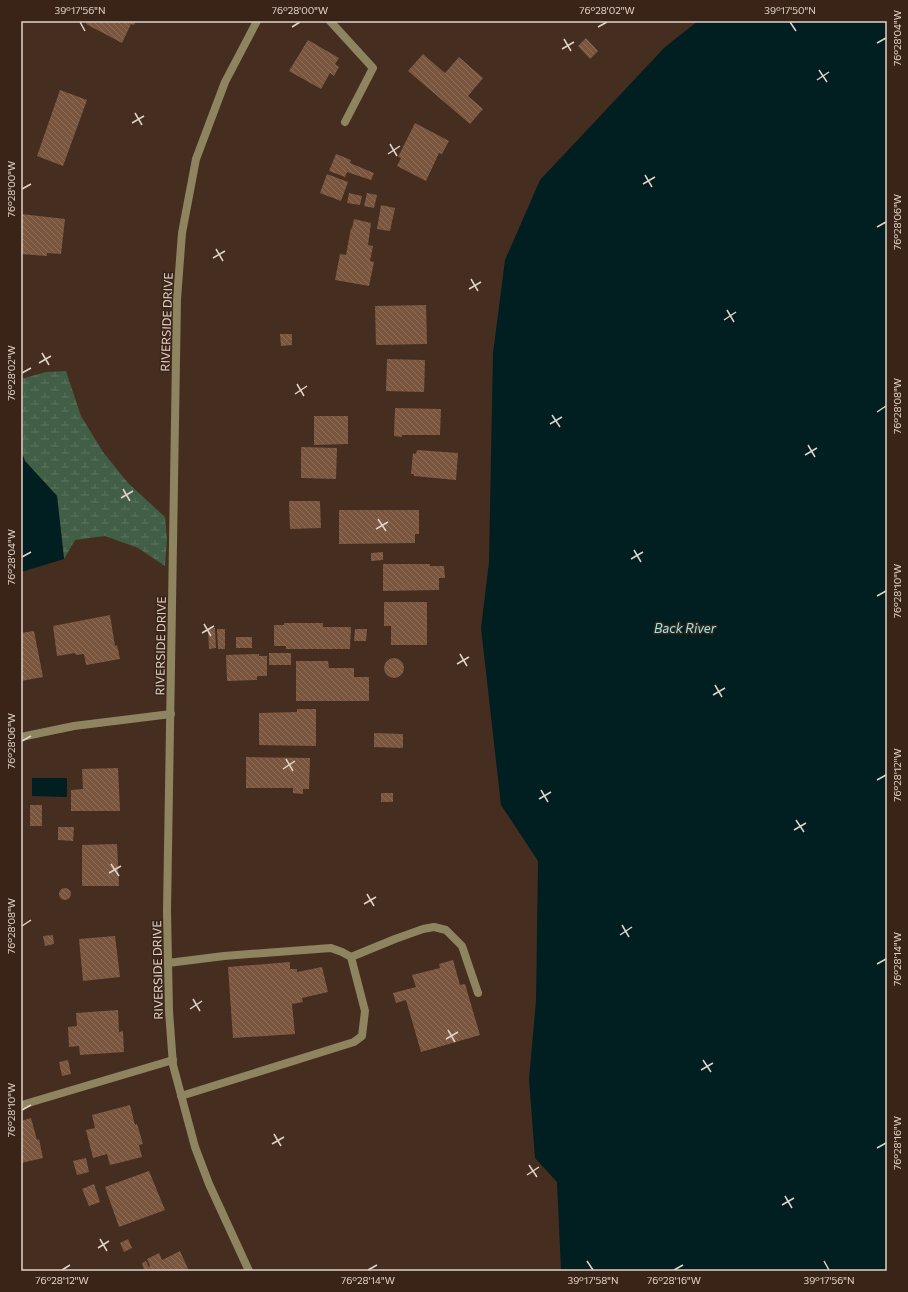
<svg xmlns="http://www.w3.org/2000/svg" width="908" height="1292" viewBox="0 0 908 1292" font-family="Commissioner,sans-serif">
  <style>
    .wetland { fill: url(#wetland-marsh) }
    .water { fill: #011f20 }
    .building { fill: url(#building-back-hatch) }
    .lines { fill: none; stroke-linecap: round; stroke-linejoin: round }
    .service { stroke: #8e845f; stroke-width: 8 }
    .minor { stroke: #8e845f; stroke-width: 8 }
    .tertiary { stroke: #8e845f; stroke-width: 8 }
    .ticks { fill: none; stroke: #e1d3ca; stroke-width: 1.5 }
    .labels { text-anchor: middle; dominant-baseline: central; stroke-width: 3; stroke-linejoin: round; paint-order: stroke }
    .street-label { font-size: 12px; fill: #e1d3ca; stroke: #3a2417 }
    .water-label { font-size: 13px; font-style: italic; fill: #8debef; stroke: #3a2417 }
    .neatline { fill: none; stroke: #e1d3ca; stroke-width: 1.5 }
    .ticks-label { font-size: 10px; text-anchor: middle; fill: #e1d3ca }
  </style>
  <defs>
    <pattern id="wetland-marsh" width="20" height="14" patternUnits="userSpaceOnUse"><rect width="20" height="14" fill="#415e46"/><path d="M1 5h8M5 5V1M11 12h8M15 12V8" fill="none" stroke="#5c745f"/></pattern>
    <pattern id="building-back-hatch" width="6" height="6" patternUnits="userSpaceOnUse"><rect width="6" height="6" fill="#7a563f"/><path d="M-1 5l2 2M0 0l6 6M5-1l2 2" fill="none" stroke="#8d6d59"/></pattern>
  </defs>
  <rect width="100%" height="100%" fill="#452e20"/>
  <!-- wetland -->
  <path class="wetland" d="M66,371L81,416L103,452L128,483L165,517L167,539L165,566L138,548L105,536L75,540L64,559L57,496L25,461L21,450V379L46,372Z"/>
  <!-- water -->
  <path class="water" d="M698,21H887V1271H561L557,1182L535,1158L529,1079L536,1001L538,861L501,805L481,628L489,562L493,353L505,260L540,180L665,47Z
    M21,450L25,461L57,496L64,559L21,572Z
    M32,778H67V797L32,796Z"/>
  <!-- building -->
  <path class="building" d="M87,21H136L134,25L131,24L122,43L86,24Z
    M586,38L598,51L590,59L578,46Z
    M308,40L339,58L335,64L339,67L334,76L330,73L321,89L289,71Z
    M423,54L445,73L459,57L483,78L468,96L483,109L470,124L408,71Z
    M60,90L87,100L63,166L37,156Z
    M415,123L449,141L442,154L439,153L426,181L397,166L401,158L398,157Z
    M336,154L351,160L350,163L374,173L371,180L347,172L345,177L329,171Z
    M327,174L348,182L341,201L320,193Z
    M349,193L362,196L360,205L347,203Z
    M367,193L377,195L374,208L364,206Z
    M381,205L395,208L390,231L377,229Z
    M21,214L65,219L61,254L47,253V256L21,254Z
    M354,219L371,223L368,245L373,246L370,261L374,262L369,286L335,280L340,254L346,255L351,228L352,229Z
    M426,305L427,344L376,345L375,306Z
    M280,334H292V345L281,346Z
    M387,359L425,360L424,392L386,391Z
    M395,408L441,409L440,435H402V437L394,436Z
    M314,416H348V444L314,445Z
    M301,447L337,448L336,479L301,478Z
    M417,450L458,453L456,480L414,476V474H411L413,453L416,454Z
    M289,501H320L321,528L290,529Z
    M339,510H419V534H415V543L339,544Z
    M383,552V560L371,561V553Z
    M383,564H430V566H444L445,578H439V590L383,591Z
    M384,602H427V645H391V626H384Z
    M110,615L115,646L117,645L120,659L86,665L84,654L76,655L75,653L57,656L53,626Z
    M284,623H323V627H351L350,649H286V646H274V625H284Z
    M215,628L216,648L209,649L208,629Z
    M217,629H225V649H218Z
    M355,629H367L366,641H354Z
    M34,631L43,677L21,681V633Z
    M236,637H252V648H236Z
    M269,653H291V665H269Z
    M259,654V656H267V676H257V680L227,681L226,655Z
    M384 668a10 10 0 1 1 20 0a10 10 0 1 1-20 0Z
    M296,661H328L329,668H354V677H369V701H296Z
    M297,709H316V746L259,745V713L297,712Z
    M374,733L403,734V748L374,747Z
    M246,757L310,758L309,789H303V794L293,793V788H246Z
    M118,768L120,811H71V790L83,789L82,769Z
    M381,793H393V802H381Z
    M30,805H42V826H30Z
    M58,827H74L73,841L58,840Z
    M117,844L119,886H82V845Z
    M59 894a6 6 0 1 1 12 0a6 6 0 1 1-12 0Z
    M53,935L54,944L45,946L43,936Z
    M115,936L120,977L83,981L79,939Z
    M453,960L460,985L465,984L480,1035L421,1052L406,1000L396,1003L393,993L416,987L412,975L440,968L439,964Z
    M290,962V969H297V972L322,967L328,992L302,998L303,1002L292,1004L295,1034L233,1038L228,967Z
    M118,1010L119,1032L123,1031L124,1052L80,1055L79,1046L69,1047L68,1027L77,1026L76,1013Z
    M68,1060L71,1074L62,1076L59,1062Z
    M130,1105L135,1125L137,1124L143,1144L139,1145L142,1157L110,1165L107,1154L93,1158L86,1130L95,1128L92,1115Z
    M31,1118L37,1140L39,1139L43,1158L21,1163V1121Z
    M86,1158L89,1172L77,1175L73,1161Z
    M149,1171L165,1210L119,1227L105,1187Z
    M94,1184L100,1202L89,1206L82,1189Z
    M128,1239L132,1248L124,1252L120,1243Z
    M180,1251L189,1271H143L142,1270L144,1269L142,1263L146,1261L149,1267L150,1266L147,1259L159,1253L162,1260Z"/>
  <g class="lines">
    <!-- service -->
    <path class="service" d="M330,21L373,68L345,122
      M168,963L224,956L331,948L342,952L351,957L395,939L423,929L434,927L446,930L462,946L478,993
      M181,1096L354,1042L362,1036L365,1011L351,957
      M25,1104L173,1060"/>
    <!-- minor -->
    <path class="minor" d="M21,737L74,726L171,714"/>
    <!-- tertiary -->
    <path class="tertiary" d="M249,1271L209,1184L195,1147L173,1065L169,1011L167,911L177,299L182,233L196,159L225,82L257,21"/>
  </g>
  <!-- ticks -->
  <path class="ticks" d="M80,22L85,31M790,22L796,31M292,27L300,22M598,27L607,22M564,39L571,51M877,43L886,38M562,49L574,42M819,70L827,82M817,80L829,72M135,113L142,125M132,123L144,116M390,144L397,156M388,154L400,146M645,175L652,187M643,184L655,177M22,189L31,184M877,227L886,222M216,249L223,261M213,258L225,251M471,279L478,291M469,289L481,282M727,310L734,322M724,320L736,312M42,353L49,365M39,363L51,356M22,373L31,368M297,384L304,396M295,394L307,386M877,412L886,406M552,415L560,427M550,424L562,417M808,445L815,457M805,455L817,448M123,489L130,501M121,498L133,491M378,519L386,531M376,529L388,522M634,550L641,562M22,557L31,552M631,559L643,552M877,596L886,591M204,624L211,636M202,633L214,626M460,654L467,666M457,664L469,657M715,685L722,697M713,695L725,688M22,741L31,736M286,759L293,771M283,769L295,761M877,780L886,775M541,790L548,802M539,799L551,792M796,820L804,832M794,830L806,823M111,864L119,876M109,873L121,866M367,894L374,906M364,904L376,897M622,925L629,937M22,926L31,920M620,935L632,927M877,964L886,959M193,999L200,1011M190,1009L202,1001M448,1030L455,1042M446,1039L458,1032M703,1060L711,1072M701,1070L713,1063M22,1110L31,1105M274,1134L281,1146M272,1144L284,1137M877,1148L886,1143M529,1165L537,1177M527,1175L539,1167M785,1196L792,1208M782,1205L794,1198M100,1239L107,1251M98,1248L109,1241M587,1261L593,1270M824,1261L829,1270M62,1270L70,1265M368,1270L377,1265M674,1270L683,1265"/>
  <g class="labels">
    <!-- street labels -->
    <g class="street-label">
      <text transform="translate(166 322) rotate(-88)">RIVERSIDE DRIVE</text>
      <text transform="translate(160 646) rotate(-89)">RIVERSIDE DRIVE</text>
      <text transform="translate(157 970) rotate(-91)">RIVERSIDE DRIVE</text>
    </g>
    <!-- water labels -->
    <g class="water-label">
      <text x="685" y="628">Back River</text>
    </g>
  </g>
  <!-- border -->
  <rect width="908" height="1292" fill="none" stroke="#3a2417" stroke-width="44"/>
  <rect x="22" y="22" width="864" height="1248" class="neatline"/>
  <g class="ticks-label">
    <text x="80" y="14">39°17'56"N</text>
    <text x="300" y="14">76°28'00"W</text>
    <text x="607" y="14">76°28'02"W</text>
    <text x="790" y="14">39°17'50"N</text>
    <text transform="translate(897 38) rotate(-90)" y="4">76°28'04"W</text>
    <text transform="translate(11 189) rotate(-90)" y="4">76°28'00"W</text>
    <text transform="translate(897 222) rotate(-90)" y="4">76°28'06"W</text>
    <text transform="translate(11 373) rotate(-90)" y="4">76°28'02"W</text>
    <text transform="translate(897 406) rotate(-90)" y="4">76°28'08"W</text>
    <text transform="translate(11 557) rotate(-90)" y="4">76°28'04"W</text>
    <text transform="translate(897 591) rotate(-90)" y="4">76°28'10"W</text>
    <text transform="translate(11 741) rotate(-90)" y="4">76°28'06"W</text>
    <text transform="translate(897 775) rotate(-90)" y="4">76°28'12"W</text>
    <text transform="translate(11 926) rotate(-90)" y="4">76°28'08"W</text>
    <text transform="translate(897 959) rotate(-90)" y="4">76°28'14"W</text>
    <text transform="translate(11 1110) rotate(-90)" y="4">76°28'10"W</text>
    <text transform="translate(897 1143) rotate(-90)" y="4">76°28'16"W</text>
    <text x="62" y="1284">76°28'12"W</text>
    <text x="368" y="1284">76°28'14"W</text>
    <text x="593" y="1284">39°17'58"N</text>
    <text x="674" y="1284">76°28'16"W</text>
    <text x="829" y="1284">39°17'56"N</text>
  </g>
</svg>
